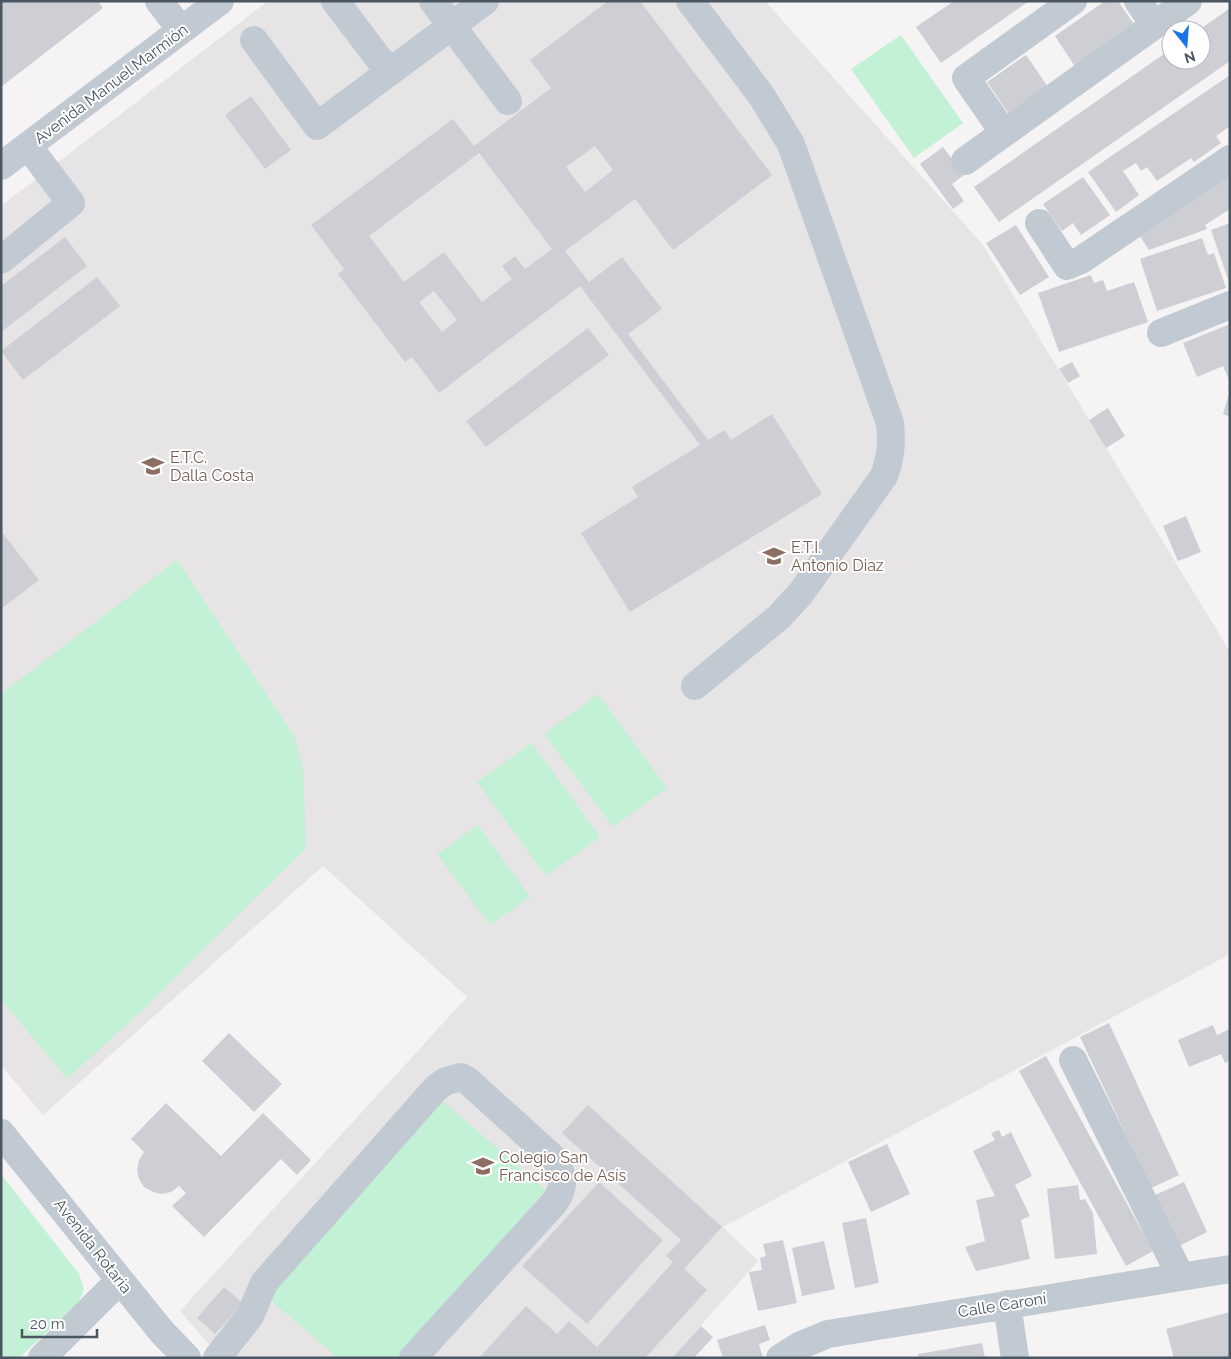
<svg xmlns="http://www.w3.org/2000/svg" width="1231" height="1359" viewBox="0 0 1231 1359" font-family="Raleway,sans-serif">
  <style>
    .education { fill: #e6e4e5 }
    .green { fill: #c3f1d5 }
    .building { fill: #cdcfd5; fill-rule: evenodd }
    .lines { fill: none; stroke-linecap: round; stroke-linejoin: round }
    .minor { stroke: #c1cad2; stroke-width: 28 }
    .labels { text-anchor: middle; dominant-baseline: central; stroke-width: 4; stroke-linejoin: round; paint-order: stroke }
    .street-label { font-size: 16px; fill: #4a5661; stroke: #fff }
    .education-label { font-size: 16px; fill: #785e54; stroke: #fff; text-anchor: start }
  </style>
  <rect width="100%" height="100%" fill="#f5f3f3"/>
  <!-- education -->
  <path class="education" d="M268,1H765L983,245L1230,652V954L723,1227L758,1261L672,1358H221L180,1311L467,997L323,866L43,1115L1,1065V206Z"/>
  <!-- green -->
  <path class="green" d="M901,35L963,123L914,158L851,69Z
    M177,560L294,736L303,769L306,848L149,1004L67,1079L1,999V694Z
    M598,694L667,788L613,827L544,734Z
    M532,743L600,837L546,876L477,782Z
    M478,825L530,897L490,925L437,854Z
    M440,1099L546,1190L400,1358H338L267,1297Z
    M1,1174L79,1274L84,1289L79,1302L19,1358H1Z"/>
  <!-- building -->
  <path class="building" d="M1,1H98L103,8L1,87Z
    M608,1H640L772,175L673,250L635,199L565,251L589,282L622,257L662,309L628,334L708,440L725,430L731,440L772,414L822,494L630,612L581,533L638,497L632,487L700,445L580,286L439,393L412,357L405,362L338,274L344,269L311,225L453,119L474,146L551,88L530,60ZM595,146L613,170L585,192L566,167ZM479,153L552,249L525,269L515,256L502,266L512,279L482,302L444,252L404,282L369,236ZM434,291L457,320L442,332L419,302Z
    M954,1H1029L941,63L916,27Z
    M1105,1H1118L1136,27L1076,68L1055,36Z
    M1230,8V61L999,222L974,187L1171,49V60H1201V30H1199Z
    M1026,55L1048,87L1009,114L987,82Z
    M1230,75V126L1216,136L1221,143L1194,162L1191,158L1157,181L1147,167L1141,171L1136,163L1123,171L1139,195L1116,212L1088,172Z
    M251,96L291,150L265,169L225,115Z
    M943,147L964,175L952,184L964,201L953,209L920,164Z
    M1228,175L1230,178V209L1205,225L1207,229L1149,250L1139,235Z
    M1083,177L1110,215L1081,235L1073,223L1062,231L1043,204Z
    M1230,223V282H1229L1211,230Z
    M1016,225L1049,277L1020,295L986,243Z
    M65,237L87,266L1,332V286Z
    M1202,238L1208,255L1214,253L1226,288L1157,311L1140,259Z
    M1091,275L1094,283L1103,280L1107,291L1134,282L1148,322L1059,352L1038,293Z
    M97,277L120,306L23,380L1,351Z
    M1230,324V382L1223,366L1197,377L1183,343Z
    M588,328L609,355L486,447L466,421Z
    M1072,362L1080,376L1068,383L1059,369Z
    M1229,394H1230V417L1223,414Z
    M1108,408L1125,436L1106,448L1089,420Z
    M1186,516L1201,552L1178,561L1163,526Z
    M1,531L39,580L1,609Z
    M1109,1023L1179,1175L1151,1188L1080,1037Z
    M1213,1025L1217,1035L1230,1029V1061L1225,1063L1221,1054L1189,1067L1178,1040Z
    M229,1033L282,1084L254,1112L202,1061Z
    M1046,1056L1153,1251L1126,1266L1019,1071Z
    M166,1103L221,1156L263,1113L311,1160L297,1175L281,1159L204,1237L172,1206L186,1193L179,1186L171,1192L162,1194L153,1192L144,1187L139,1179L137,1170L139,1160L144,1152L131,1139Z
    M588,1105L722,1227L684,1269L707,1290L645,1358H479L526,1306L557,1334L569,1321L597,1347L673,1262L666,1256L681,1240L562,1133Z
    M999,1130L1002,1137L1011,1132L1032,1176L1015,1185L1030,1216L1021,1220L1030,1259L976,1271L965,1247L985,1241L976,1200L995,1196L973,1151L995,1140L991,1133Z
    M887,1144L910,1194L871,1212L848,1162Z
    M599,1182L663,1240L587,1324L522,1266Z
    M1184,1182L1207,1232L1179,1246L1155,1195Z
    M1078,1185L1080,1200L1085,1199L1093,1213L1097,1254L1055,1259L1047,1189Z
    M866,1218L879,1283L855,1288L842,1223Z
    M783,1240L797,1303L758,1311L749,1272L762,1270L760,1258L766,1256L763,1244Z
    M824,1241L835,1289L802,1296L792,1248Z
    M224,1287L243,1303L215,1334L197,1318Z
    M1230,1312V1358H1174L1166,1329Z
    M765,1325L770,1340L759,1344L763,1358H723L717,1340Z
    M701,1326L713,1337L694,1358H672Z
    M982,1343L985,1358H919L918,1354Z"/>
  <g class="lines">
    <!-- minor -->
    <path class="minor" d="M159,1L181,30
      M335,1L389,72
      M433,1L508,101
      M690,1L761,95L791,144L890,423C892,443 891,457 884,476L801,593L779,617L695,686
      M1138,1L1154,25
      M254,40L317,126L485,1
      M1004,133L966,78L1073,1
      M965,161L1188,1
      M1,166L220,1
      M1039,223L1067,266L1081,260L1230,159
      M1,260L71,203L28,146
      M1161,333L1230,305
      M1073,1060L1181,1277
      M1,1133L162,1332L187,1358
      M1007,1304L1015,1358
      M42,1358L120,1280
      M217,1358L250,1316L264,1283L436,1088L446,1081L461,1077L468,1081L553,1158C564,1174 566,1187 554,1203L413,1358
      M780,1358L799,1346L828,1334L1230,1269"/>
  </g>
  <!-- icons -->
  <defs>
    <g id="university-bare" transform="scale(1.725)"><path d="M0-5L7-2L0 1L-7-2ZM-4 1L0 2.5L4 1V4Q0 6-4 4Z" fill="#8d6e63" stroke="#fff" stroke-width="2.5" paint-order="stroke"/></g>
    <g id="school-bare" transform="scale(1.725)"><path d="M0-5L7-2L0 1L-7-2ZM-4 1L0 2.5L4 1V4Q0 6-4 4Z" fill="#8d6e63" stroke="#fff" stroke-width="2.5" paint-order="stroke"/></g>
  </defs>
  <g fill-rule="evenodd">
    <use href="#university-bare" x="153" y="466"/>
    <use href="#university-bare" x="774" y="556"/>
    <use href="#school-bare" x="483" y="1166"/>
  </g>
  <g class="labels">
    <!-- street labels -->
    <g class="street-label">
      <text transform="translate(111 84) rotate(-37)">Avenida Manuel Marmión</text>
      <text transform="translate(93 1246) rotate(52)">Avenida Rotaria</text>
      <text transform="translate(1002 1305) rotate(-9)">Calle Caroní</text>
    </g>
    <!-- education labels -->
    <g class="education-label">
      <text x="170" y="457">E.T.C.<tspan x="170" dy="18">Dalla Costa</tspan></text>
      <text x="791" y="547">E.T.I.<tspan x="791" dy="18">Antonio Diaz</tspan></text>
      <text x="499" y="1157">Colegio San<tspan x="499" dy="18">Francisco de Asís</tspan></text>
    </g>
  </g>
  <!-- border -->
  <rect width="1231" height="1359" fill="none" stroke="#4a5661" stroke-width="5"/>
  <!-- north arrow -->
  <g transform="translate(1186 45) rotate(163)"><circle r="24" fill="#ffffff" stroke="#b7bbc0"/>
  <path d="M0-4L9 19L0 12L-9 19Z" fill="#1a73e8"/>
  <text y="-8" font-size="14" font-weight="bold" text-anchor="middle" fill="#4a5661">N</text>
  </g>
  <!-- scale -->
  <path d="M22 1329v8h75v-8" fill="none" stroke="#4a5661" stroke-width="2.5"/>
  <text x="30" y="1329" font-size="15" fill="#4a5661" stroke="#ffffff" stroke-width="4" paint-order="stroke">20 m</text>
</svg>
